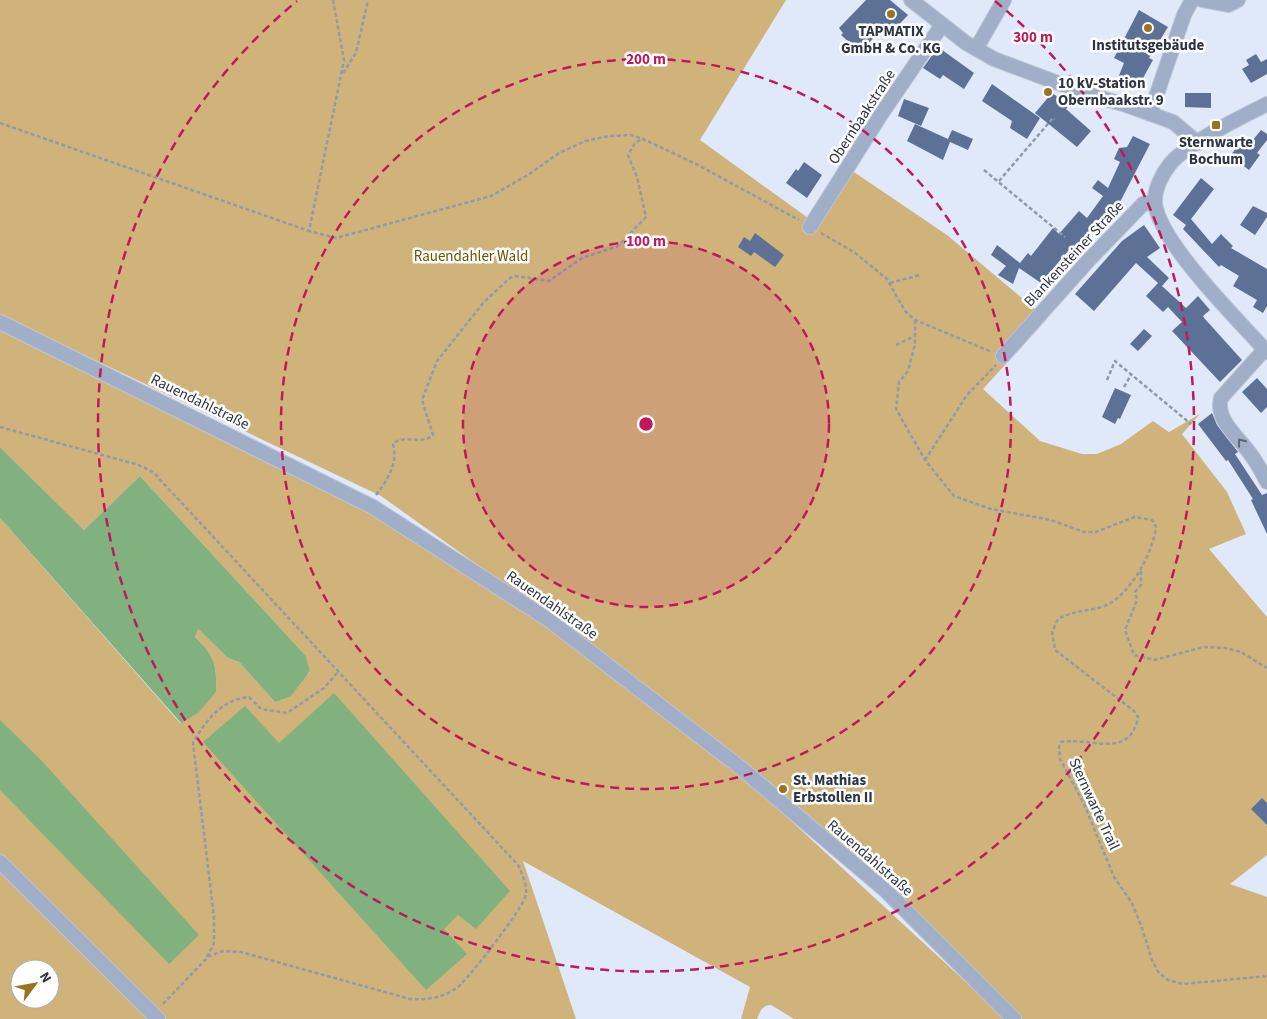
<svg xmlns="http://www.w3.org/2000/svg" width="1267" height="1019" viewBox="0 0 1267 1019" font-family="'Source Sans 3',sans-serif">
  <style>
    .green { fill: #d0b37b; fill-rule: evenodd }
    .water { fill: #81b17f }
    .building { fill: #5d7096 }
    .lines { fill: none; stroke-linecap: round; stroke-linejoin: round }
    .minor-casing { stroke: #bcc5d6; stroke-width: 16 }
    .path { stroke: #919aab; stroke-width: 2.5; stroke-dasharray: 4 2.5; stroke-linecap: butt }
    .minor { stroke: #a1aec7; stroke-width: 14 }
    .oneway { stroke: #5b6579 }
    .ring { fill: none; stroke: #c2185b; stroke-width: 2.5; stroke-dasharray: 9 6 }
    .poi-dot { fill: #99741f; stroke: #fff; stroke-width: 2 }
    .labels { text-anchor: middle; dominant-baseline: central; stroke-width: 5; stroke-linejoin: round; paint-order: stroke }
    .poi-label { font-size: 15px; font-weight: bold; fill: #2c3545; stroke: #fff }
    .street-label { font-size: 15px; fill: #2c3545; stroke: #fff }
    .park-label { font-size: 15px; fill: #6f5100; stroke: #fff }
    .centre { fill: #c2185b; stroke: #fff; stroke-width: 2.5 }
    .ring-label { font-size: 15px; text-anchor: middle; font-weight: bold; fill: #c2185b; stroke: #fff; stroke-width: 5; stroke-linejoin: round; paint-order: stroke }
  </style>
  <rect width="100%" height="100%" fill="#e0e9fa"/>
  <!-- green -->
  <path class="green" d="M0,0H786L700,140L815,223L851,170L947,235L1047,319L983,389L1040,441L1082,454H1097L1121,444L1153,421L1169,432L1200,414L1182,434L1227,492L1246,534L1209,549L1267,617V855L1230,884L1267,897V1019H1016L891,891L794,804L550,617L381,496L0,315Z
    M0,327L372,510L550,626L738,772L1006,1019H794L771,1005C762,1005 760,1012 757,1019H741L750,987L523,861L576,1019H0V518L180,723L216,692C217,665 215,656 195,637L197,628L228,658L239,662L275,702L310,672L306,656L140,476L84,530L0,447ZM20,969H50V999H20Z"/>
  <!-- water -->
  <path class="water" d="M0,447L84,530L140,476L306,656L310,671L291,696L275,702L239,662L228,658L198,629L195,637C215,656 217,665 216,692L198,713L181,723L0,518Z
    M334,693L510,891L476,929L458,915L444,929L467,954L426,990L203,742L245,706L279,743Z
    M0,720L41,760L199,935L169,964L0,790Z"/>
  <!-- building -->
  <path class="building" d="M866,0H890L908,15L893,31L886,25L860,52L841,35L843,33L839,28Z
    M1139,10L1168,27L1149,58L1153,60L1137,89L1118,78L1124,63L1114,58Z
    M938,47L974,73L964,89L943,75L940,79L923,68Z
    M1256,54L1261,62L1267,59V74L1251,83L1242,69L1249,65L1246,60Z
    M992,84L1040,118L1027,139L1010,128L1012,121L982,101Z
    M1052,93L1069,105L1066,109L1091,131L1077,147L1035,113Z
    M1185,93H1211V108L1185,107Z
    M904,99L929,108L921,126L898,116Z
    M915,124L948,139L952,130L973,139L968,150L950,142L943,160L907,141Z
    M1261,130L1267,134V140L1257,153L1260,155L1249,170L1230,156L1242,141L1248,146Z
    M1133,136L1150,144L1120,202L1124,211L1112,208L1078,249L1073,245L1041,283L1019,268L1013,284L998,275L1006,266L991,255L997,245L1020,263L1028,253L1031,256L1053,228L1059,234L1079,211L1087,218L1103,196L1092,188L1098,180L1108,188L1120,162L1114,159L1119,148L1127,147Z
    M804,162L822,175L807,198L786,183L796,169L798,171Z
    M1201,178L1214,189L1191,219L1212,244L1221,234L1233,246L1231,248L1267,269V306L1263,313L1253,307L1257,300L1233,286L1239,276L1221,265L1219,267L1183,229L1186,225L1173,215Z
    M1253,206L1267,213V217L1255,235L1240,225Z
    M1144,225L1160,248L1147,257L1169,278L1162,286L1186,308L1198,296L1210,310L1203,316L1205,319L1242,360L1220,382L1172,331L1182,322L1168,307L1163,312L1146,296L1158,283L1136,263L1094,311L1075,294L1122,241Z
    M755,233L784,255L775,267L754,252L751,256L738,247L744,237L750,241Z
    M1144,329L1152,336L1138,351L1130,344Z
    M1257,378L1267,389V407L1261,413L1242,392Z
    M1115,388L1131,395L1120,419L1118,418L1115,424L1102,417Z
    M1212,413L1217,425L1238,452L1235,454L1262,495L1267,493V534L1251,500L1253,499L1228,460L1226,461L1198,424Z
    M1262,798L1267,803V825L1251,809Z"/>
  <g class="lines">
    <!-- minor casing -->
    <g class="minor-casing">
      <path id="minor" d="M911,0L966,43L994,59L1090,95L1123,104L1173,122L1198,143
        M1202,0L1228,5L1238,0
        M976,49L1004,0
        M1267,104C1240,118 1189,142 1170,164C1162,174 1154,190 1155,203C1159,242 1239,321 1267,352
        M1150,114L1184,15L1192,0
        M810,227L880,116L942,25
        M0,322L373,507L549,620L741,768L886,891L1014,1019
        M1265,349L1221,398C1215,419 1237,436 1249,452C1256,461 1262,472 1267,482
        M1003,356L1088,261L1143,204L1155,202
        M0,862L158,1019"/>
    </g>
    <!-- path -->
    <path class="path" d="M333,0L344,60L309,231L336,238L491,196L528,175L559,153L585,141L609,136L631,135L643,139L696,164L799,220
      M343,73L356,53L368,0
      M0,123L309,231
      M984,170L1065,237
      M999,181L1053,118L1055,119
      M821,233L854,252L887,279L905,311L915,320L992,352
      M890,283L920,275
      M915,320V344L908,371L899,382L896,409L925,460L954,496L991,509L1051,520L1084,532H1096L1134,517L1152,520L1156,527C1153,553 1129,598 1102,607C1087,611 1073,611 1058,619L1052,632L1055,650L1134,711L1138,717C1130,761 1088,736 1061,742L1059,748L1060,759L1084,804L1114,877L1132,903L1142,928L1152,960L1159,973L1168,980L1183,984L1267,976
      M896,345L915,336
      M1107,380L1115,361L1191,424
      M1124,387L1131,375
      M0,427L139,465L153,472L518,865C522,874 527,884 526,894C526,905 468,979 458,987C443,998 427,1000 410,999L241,952L223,951L209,956L161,1006
      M925,460L967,395L996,365
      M376,495C388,479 398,464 393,444C404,433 422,446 433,435L422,400L437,361L484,302L510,278L516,276L549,281L582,258L618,246L646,217L637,177L628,155L635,143L642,139
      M1141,571V585L1135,592L1137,600L1125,630L1134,655L1155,660L1203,647L1226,648L1241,652L1267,668
      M207,957L214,943V917L193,743C206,720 221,700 249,697L261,709L287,713L324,688L338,672"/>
    <!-- minor -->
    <use href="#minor" class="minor"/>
  </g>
  <!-- one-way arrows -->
  <defs><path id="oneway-chevron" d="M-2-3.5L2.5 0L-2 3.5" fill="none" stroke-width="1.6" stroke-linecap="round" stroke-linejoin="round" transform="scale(1.25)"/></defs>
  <use class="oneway" href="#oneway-chevron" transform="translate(1241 442) rotate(-128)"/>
  <!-- distance rings -->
  <circle cx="646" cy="424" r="183" fill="#c2185b" fill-opacity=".12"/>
  <g class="ring">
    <circle cx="646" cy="424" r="183"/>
    <circle cx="646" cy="424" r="365"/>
    <path d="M995 1A548 548 0 1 1 297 1"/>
  </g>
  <!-- markers -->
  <g class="poi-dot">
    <circle cx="891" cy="14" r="5"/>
    <circle cx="1148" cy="28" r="5"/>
    <circle cx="1048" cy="92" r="5"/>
    <rect x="1211" y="120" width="10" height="10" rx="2.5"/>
    <circle cx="783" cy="789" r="5"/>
  </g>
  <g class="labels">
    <!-- poi labels -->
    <g class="poi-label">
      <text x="891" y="31">TAPMATIX<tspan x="891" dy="17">GmbH &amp; Co. KG</tspan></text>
      <text x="1148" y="45">Institutsgebäude</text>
      <text x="1058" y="83" text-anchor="start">10 kV-Station<tspan x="1058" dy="17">Obernbaakstr. 9</tspan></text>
      <text x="1216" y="142">Sternwarte<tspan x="1216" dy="17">Bochum</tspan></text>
      <text x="793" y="780" text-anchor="start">St. Mathias<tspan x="793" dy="17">Erbstollen II</tspan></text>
    </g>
    <!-- street labels -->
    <g class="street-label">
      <text transform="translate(862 117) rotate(-57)">Obernbaakstraße</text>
      <text transform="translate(1074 254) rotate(-47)">Blankensteiner Straße</text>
      <text transform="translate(200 402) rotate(26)">Rauendahlstraße</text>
      <text transform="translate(552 605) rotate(35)">Rauendahlstraße</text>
      <text transform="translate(1094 804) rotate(65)">Sternwarte Trail</text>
      <text transform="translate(870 858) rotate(41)">Rauendahlstraße</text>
    </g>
    <!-- park labels -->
    <g class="park-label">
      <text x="471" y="256">Rauendahler Wald</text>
    </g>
  </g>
  <circle cx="646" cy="424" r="8" class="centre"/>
  <g class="ring-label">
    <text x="1033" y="42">300 m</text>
    <text x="646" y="64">200 m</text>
    <text x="646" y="246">100 m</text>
  </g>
  <!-- north arrow -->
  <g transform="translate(35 984) rotate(58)"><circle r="24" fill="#ffffff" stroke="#abaeb5"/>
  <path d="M0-4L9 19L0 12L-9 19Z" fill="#99741f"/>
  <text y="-8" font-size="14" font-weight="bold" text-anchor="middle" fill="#2c3545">N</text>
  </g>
</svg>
